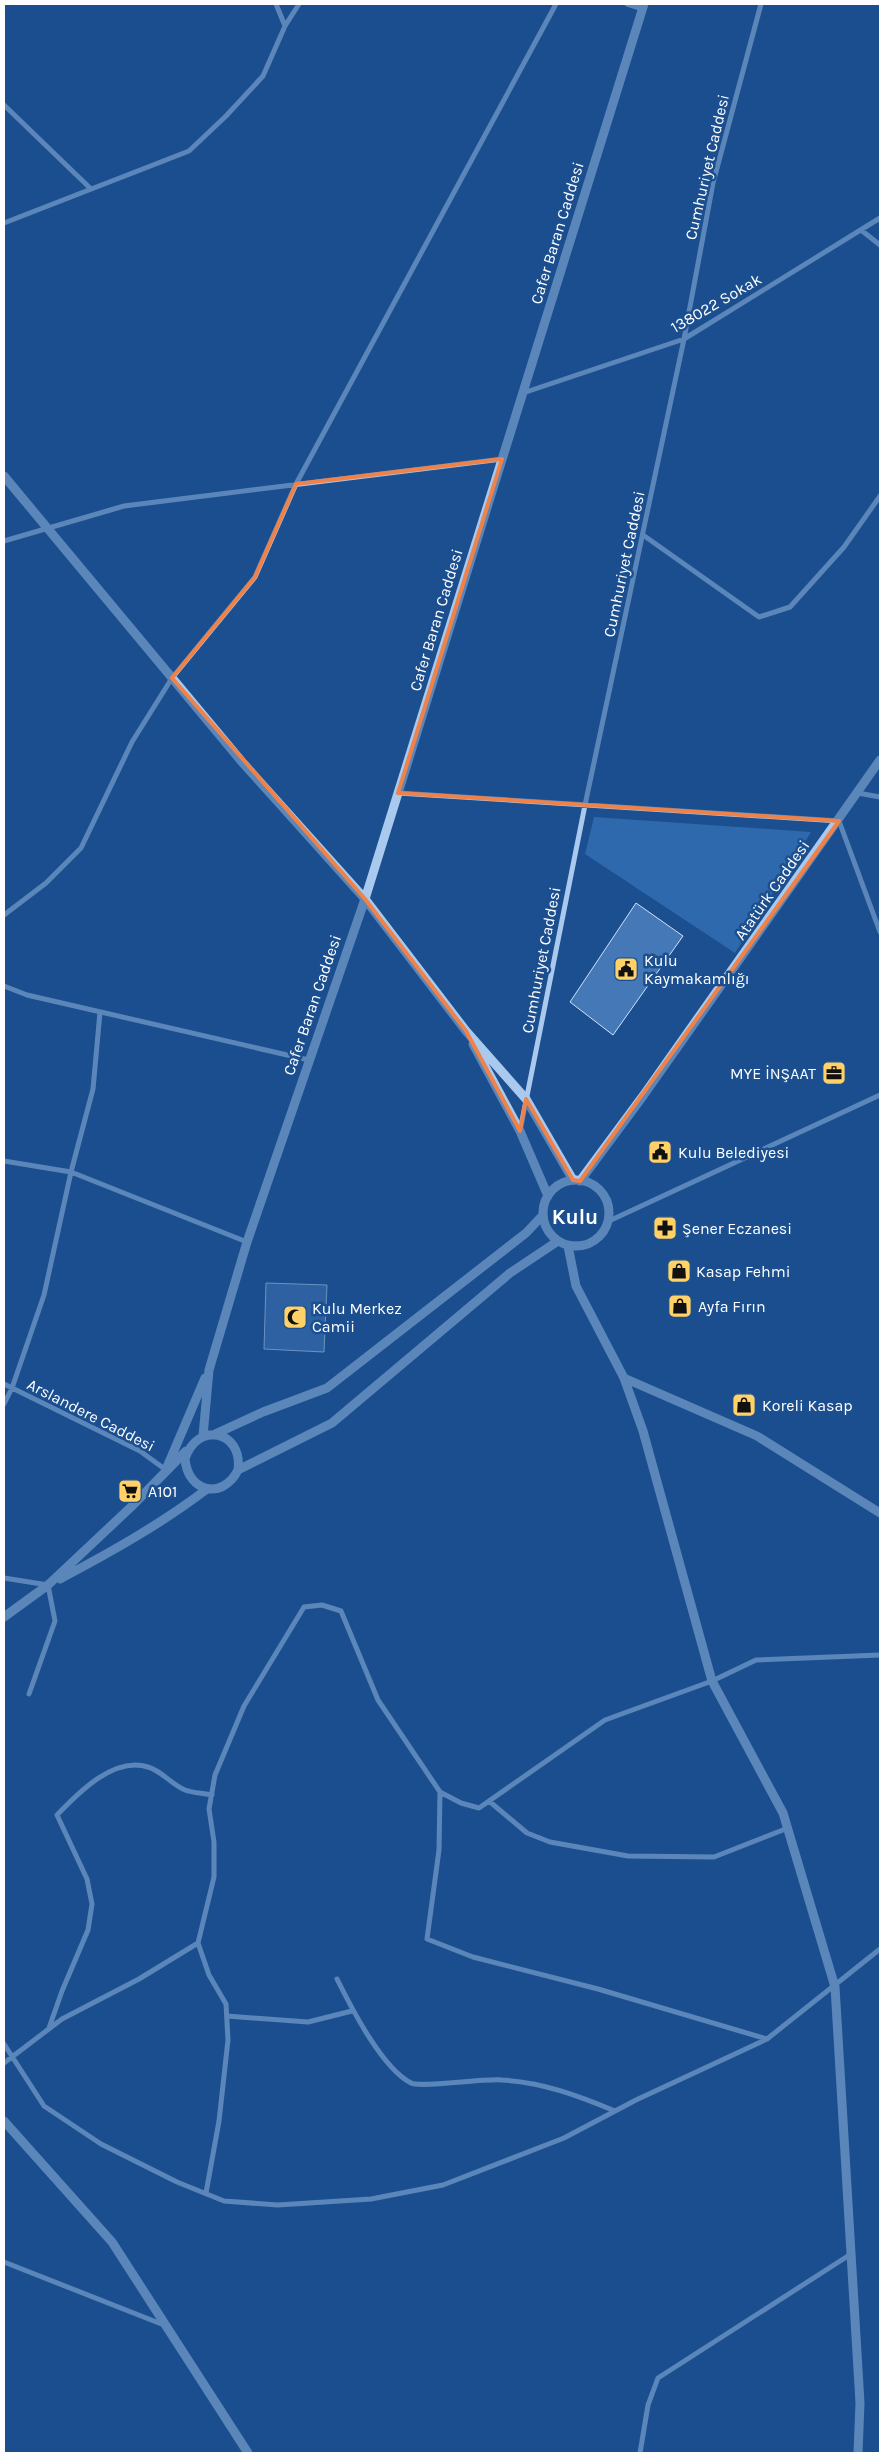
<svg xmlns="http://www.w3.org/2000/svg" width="884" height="2457" viewBox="0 0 884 2457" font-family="Karla,sans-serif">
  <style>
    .green { fill: #2e69ad }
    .building { fill: #4478b7; stroke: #cfe3fa }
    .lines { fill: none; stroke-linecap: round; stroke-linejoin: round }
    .minor { stroke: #a9c9ee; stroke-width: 5 }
    .tertiary { stroke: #a9c9ee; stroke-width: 9 }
    .marked { fill: none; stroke: #ee8249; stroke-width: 4; stroke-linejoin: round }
    .labels { text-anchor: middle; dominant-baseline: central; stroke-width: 5; stroke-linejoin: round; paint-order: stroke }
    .street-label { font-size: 16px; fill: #fff; stroke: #1b4f8f }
    .poi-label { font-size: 16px; fill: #fff; stroke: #1b4f8f; text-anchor: start }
    .district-label { font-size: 21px; font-weight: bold; fill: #fff; stroke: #1b4f8f }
  </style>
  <rect width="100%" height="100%" fill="#1b4f8f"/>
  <!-- green -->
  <path class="green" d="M594,817L811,832L735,953L585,854Z"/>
  <!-- building -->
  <path class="building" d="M636,903L683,936L613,1035L570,1002Z
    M266,1283L327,1285L324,1352L264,1349Z"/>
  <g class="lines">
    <!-- minor -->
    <path class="minor" d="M276,4L285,26
      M627,4L643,9
      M4,105L91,189
      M4,223L189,151L226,116L263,76L285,26L299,4
      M861,230L880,245
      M523,393L684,339L880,218
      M643,535L759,617L790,607L844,547L880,496
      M4,541L124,506L502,459
      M398,793L839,821L880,932
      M858,793L880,797
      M4,915L46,883L81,848L132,742L172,678L255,577L296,484L556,4
      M4,986L27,995L309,1060
      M520,1131L585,805L684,339L713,183L761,4
      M4,1161L71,1172L247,1242
      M609,1221L880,1095
      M4,1384L140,1451L166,1470
      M4,1404L12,1388L44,1295L71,1172L93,1089L100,1012
      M4,1578L48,1585L55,1621L29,1694
      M440,1792L439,1850L427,1939L473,1957L598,1989L767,2039
      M489,1801L527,1833L550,1842L628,1856L714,1857L788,1828
      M337,1979C352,2009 382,2068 411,2083C421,2088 485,2078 502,2080C542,2082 579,2096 615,2111
      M227,2016L308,2022L352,2011
      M49,2028L62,1991L88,1930L92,1904L87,1879L57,1815C78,1793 114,1756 148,1767C162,1771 172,1785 185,1790C193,1793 203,1793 212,1795
      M4,2044L44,2106L101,2144L177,2182L224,2201L278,2205L371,2199L443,2185L564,2138L636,2100L767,2039L880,1949
      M4,2063L62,2019L139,1979L198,1943
      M206,2193L219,2121L228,2040L226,2004L209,1975L198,1943L214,1877V1842L209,1809L215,1775L244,1706L304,1607L322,1605L341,1611L378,1700L440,1792L461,1803L479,1808L605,1720L712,1681L756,1660L880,1655
      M4,2262L164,2325
      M640,2453L648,2405L658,2378L851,2254"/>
    <!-- tertiary -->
    <path class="tertiary" d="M4,476L242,762L365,899L466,1031L526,1099L573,1180
      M473,1044L520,1131L548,1196
      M543 1213a33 33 0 1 1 66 0a33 33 0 1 1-66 0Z
      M580,1181L643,1096L880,760
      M568,1246L576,1286L624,1378L643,1431L712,1681L783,1813L835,1987L860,2403L858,2453
      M624,1378L757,1436L880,1513
      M213,1435L263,1412L327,1388L526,1233L543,1215
      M203,1436L209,1370L247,1242L365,899L644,4
      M167,1467L205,1378
      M238,1470C243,1430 197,1421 185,1459C188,1493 223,1500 238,1470L332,1423L510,1273L558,1241
      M60,1579C111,1552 161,1524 207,1489
      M4,1617L48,1585L131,1507L186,1451
      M4,2121L112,2242L248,2453"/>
  </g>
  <!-- marked area -->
  <path d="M0 0H884V2457H0ZM502,459L398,793L839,821L580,1181L573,1180L526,1099L520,1131L466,1031L365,899L172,678L255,577L296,484Z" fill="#1b4f8f" fill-opacity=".55" fill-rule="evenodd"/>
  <path class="marked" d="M502,459L398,793L839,821L580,1181L573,1180L526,1099L520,1131L466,1031L365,899L172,678L255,577L296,484Z"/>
  <!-- icons -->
  <defs>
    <g id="civic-square" transform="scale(1.25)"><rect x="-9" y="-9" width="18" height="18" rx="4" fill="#ffd166" stroke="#1b4f8f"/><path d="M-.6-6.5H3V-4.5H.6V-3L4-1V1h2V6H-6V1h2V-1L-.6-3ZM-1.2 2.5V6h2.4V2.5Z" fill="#111"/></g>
    <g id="office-square" transform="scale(1.25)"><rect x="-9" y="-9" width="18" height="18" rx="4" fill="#ffd166" stroke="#1b4f8f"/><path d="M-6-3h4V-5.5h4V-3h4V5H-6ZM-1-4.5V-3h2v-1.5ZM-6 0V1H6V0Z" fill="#111"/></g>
    <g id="pharmacy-square" transform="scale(1.25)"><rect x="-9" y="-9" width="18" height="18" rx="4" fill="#ffd166" stroke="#1b4f8f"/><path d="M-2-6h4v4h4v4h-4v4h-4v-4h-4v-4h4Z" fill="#111"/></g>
    <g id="shop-square" transform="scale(1.25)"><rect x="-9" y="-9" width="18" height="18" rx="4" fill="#ffd166" stroke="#1b4f8f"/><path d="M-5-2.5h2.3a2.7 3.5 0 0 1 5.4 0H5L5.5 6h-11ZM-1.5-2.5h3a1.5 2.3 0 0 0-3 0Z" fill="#111"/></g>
    <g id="mosque-square" transform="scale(1.25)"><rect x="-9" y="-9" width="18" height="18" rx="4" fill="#ffd166" stroke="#1b4f8f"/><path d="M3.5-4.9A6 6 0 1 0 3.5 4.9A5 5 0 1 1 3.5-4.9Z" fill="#111"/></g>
    <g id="supermarket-square" transform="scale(1.25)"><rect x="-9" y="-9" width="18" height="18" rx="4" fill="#ffd166" stroke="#1b4f8f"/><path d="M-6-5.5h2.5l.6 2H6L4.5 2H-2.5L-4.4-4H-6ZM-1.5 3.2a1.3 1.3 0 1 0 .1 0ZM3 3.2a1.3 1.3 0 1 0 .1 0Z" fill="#111"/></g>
  </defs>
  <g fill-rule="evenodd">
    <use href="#civic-square" x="626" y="969"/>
    <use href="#office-square" x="834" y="1073"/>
    <use href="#civic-square" x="660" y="1152"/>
    <use href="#pharmacy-square" x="665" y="1228"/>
    <use href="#shop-square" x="679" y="1271"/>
    <use href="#shop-square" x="680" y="1306"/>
    <use href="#mosque-square" x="295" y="1317"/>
    <use href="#shop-square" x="744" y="1405"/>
    <use href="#supermarket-square" x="130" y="1491"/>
  </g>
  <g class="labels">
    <!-- street labels -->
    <g class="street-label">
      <text transform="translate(707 167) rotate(-77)">Cumhuriyet Caddesi</text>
      <text transform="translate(557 233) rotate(-73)">Cafer Baran Caddesi</text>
      <text transform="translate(716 303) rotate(-30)">138022 Sokak</text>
      <text transform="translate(624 564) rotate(-78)">Cumhuriyet Caddesi</text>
      <text transform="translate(436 620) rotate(-73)">Cafer Baran Caddesi</text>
      <text transform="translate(772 890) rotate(-55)">Atatürk Caddesi</text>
      <text transform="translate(541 960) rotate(-79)">Cumhuriyet Caddesi</text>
      <text transform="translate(312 1005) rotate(-71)">Cafer Baran Caddesi</text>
      <text transform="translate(91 1415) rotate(27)">Arslandere Caddesi</text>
    </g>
    <!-- poi labels -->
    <g class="poi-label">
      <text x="644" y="960">Kulu<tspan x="644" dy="18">Kaymakamlığı</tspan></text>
      <text x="816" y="1073" text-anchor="end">MYE İNŞAAT</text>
      <text x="678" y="1152">Kulu Belediyesi</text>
      <text x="682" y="1228">Şener Eczanesi</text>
      <text x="696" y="1271">Kasap Fehmi</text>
      <text x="698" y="1306">Ayfa Fırın</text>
      <text x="312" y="1308">Kulu Merkez<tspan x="312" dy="18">Camii</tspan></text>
      <text x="762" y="1405">Koreli Kasap</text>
      <text x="148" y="1491">A101</text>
    </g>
    <!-- district labels -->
    <g class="district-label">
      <text x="575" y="1217">Kulu</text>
    </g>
  </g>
  <!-- border -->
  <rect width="884" height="2457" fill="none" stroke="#ffffff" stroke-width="10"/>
</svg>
